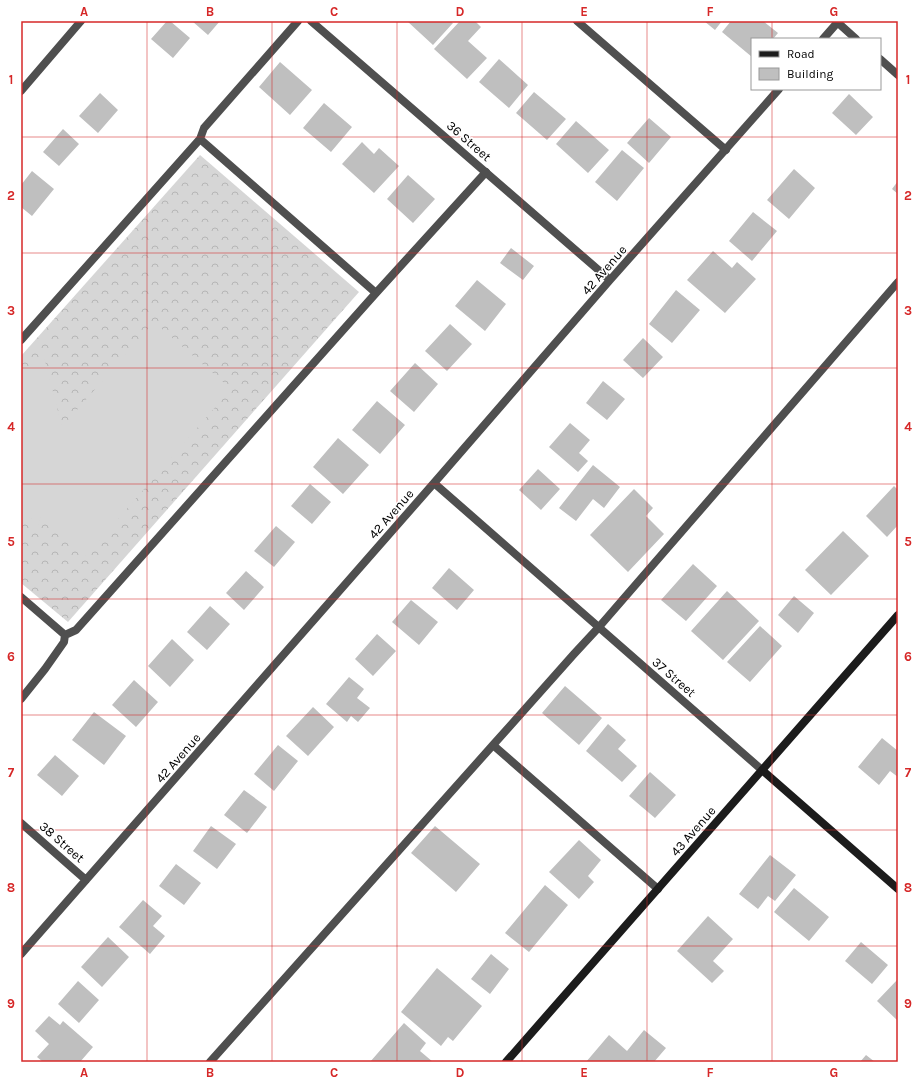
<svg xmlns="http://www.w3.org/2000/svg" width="919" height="1083" viewBox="0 0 919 1083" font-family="Karla,sans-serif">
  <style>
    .forest { fill: url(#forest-crowns) }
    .pitch { fill: #d6d6d6 }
    .building { fill: #bfbfbf }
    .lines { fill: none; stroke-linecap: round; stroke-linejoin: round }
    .lane { stroke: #4f4f4f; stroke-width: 8 }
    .street { stroke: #4f4f4f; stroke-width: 8 }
    .secondary { stroke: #1c1c1c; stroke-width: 8 }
    .grid { fill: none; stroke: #d62828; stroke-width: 1; stroke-opacity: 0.55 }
    .labels { text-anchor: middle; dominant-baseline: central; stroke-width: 3; stroke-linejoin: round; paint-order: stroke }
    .street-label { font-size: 13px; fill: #000; stroke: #fff }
    .neatline { fill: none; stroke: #d62828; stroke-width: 1.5 }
    .grid-label { font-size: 13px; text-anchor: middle; font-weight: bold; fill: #d62828 }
  </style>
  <defs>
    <pattern id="forest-crowns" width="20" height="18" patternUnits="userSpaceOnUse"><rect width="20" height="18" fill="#d6d6d6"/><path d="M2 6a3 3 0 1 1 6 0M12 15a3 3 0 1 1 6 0" fill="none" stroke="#b6b6b6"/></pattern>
  </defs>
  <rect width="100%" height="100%" fill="#fff"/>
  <!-- forest -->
  <path class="forest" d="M200,155L359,292L68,622L21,583V356Z"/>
  <!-- pitch -->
  <path class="pitch" d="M154,322L231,389L86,556L41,517L38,525L21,509V382L44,357L62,427Z"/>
  <!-- building -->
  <path class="building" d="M167,21H170L190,38L173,58L151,39Z
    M192,21H220L208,35Z
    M407,21H450L453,23L433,45Z
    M460,21H475L481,27L468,41L487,58L467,79L434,49Z
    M704,21H722L715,30Z
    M731,21H763L778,33L773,39H752V57L722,32Z
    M499,59L528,85L509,108L479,82Z
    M280,62L312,90L290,115L259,87Z
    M534,92L566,119L547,140L516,113Z
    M100,93L118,110L98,133L79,116Z
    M849,94L873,117L856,135L832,113Z
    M324,103L352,127L331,152L303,128Z
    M649,118L671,137L649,163L627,143Z
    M576,121L609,150L588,173L556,144Z
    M63,129L79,144L59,166L43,152Z
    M362,142L374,154L379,148L399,166L374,193L342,164Z
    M622,150L644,168L617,201L595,182Z
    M794,169L815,188L789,219L767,200Z
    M32,171L54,189L32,216L21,207V185Z
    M408,175L435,199L413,223L387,199Z
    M898,181V194L892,189Z
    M753,212L777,231L752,261L729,241Z
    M511,248L534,266L523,280L500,263Z
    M713,251L732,268L737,262L756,279L725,313L687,280Z
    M477,280L506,304L485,331L455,306Z
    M676,290L700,310L672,343L649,324Z
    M450,324L472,344L447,371L425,351Z
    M643,338L663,357L643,378L623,360Z
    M415,363L438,384L414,412L390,391Z
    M603,381L625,399L607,420L586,403Z
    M377,401L405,425L380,454L352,430Z
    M570,423L590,440L579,453L588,461L578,472L549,447Z
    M338,438L369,465L343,494L313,467Z
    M593,465L620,487L604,508L593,499L576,521L559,508Z
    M538,469L560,489L541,510L519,490Z
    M310,484L331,502L312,524L291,506Z
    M894,486L898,490V525L887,537L866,516Z
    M634,489L653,508L646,516L664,534L628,572L590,535Z
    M276,526L295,542L274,567L254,551Z
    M843,531L869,556L831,595L805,570Z
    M693,564L717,586L686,621L661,600Z
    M449,568L474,590L457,610L432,588Z
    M246,571L264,587L244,610L226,593Z
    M727,591L759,621L723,660L691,631Z
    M794,596L814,613L798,633L778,615Z
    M411,600L438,622L419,645L392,622Z
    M210,606L230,624L207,650L187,632Z
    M760,626L782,646L750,682L727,662Z
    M377,634L396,651L373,676L355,659Z
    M172,639L194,660L170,687L148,666Z
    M349,677L364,689L357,698L370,708L358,722L351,716L347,722L326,704Z
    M134,680L158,702L136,727L112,705Z
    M565,686L602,718L579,745L542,713Z
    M313,707L334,727L308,756L286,736Z
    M94,712L126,736L104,765L72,740Z
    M608,724L626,740L618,749L637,766L622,782L586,751Z
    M882,738L898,751V777L890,771L879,785L858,767Z
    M278,745L298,761L274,791L254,774Z
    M55,755L79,776L62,796L37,775Z
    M650,772L676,795L655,818L629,796Z
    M244,790L267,807L247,833L224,815Z
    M211,826L236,844L217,869L193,851Z
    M435,826L480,864L456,892L411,853Z
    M579,840L601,860L588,876L594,882L579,899L549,872Z
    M770,855L796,875L775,901L768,896L758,909L739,894Z
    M176,864L201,883L184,905L159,886Z
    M545,885L568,905L529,952L505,933Z
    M794,888L829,917L809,941L774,912Z
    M143,900L162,916L153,926L165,936L150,954L119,927Z
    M708,916L733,939L713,961L724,971L712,983L677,951Z
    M108,937L129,957L102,987L81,967Z
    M861,942L888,965L872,984L845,961Z
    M491,954L509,969L490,994L471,979Z
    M437,968L482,1006L453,1041L448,1037L441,1046L401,1012Z
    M898,979V1021L877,1001Z
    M78,981L99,1000L79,1023L58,1004Z
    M49,1016L60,1025L63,1021L93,1047L80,1062H43L37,1057L49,1044L35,1031Z
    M404,1023L426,1043L420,1051L433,1062H370Z
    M644,1030L666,1048L654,1062H586L609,1035L627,1051Z
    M866,1055L875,1062H860Z"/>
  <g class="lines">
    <!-- lane -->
    <path class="lane" d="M577,21L726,150
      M200,139L376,293
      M21,340L200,139L204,128L298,21
      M21,597L65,635
      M65,635L76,630L376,293L486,172
      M21,699L45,669L64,642L65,635
      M493,745L658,889
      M210,1062L493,745L574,654L599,627L898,282"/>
    <!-- street -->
    <path class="street" d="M311,21L610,280
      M836,21L856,39
      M823,39L837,23
      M880,59L898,75
      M21,91L81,21
      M434,483L762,770
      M21,823L86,880
      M21,954L434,483L610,280L779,89"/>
    <!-- secondary -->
    <path class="secondary" d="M762,770L898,889
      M506,1062L898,615"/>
  </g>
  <!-- grid -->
  <path class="grid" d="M147,21V1062M272,21V1062M397,21V1062M522,21V1062M647,21V1062M772,21V39M772,89V1062M21,137H898M21,253H898M21,368H898M21,484H898M21,599H898M21,715H898M21,830H898M21,946H898"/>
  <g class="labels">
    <!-- street labels -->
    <g class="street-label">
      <text transform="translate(469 141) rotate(41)">36 Street</text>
      <text transform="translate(604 270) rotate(-49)">42 Avenue</text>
      <text transform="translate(391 514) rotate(-49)">42 Avenue</text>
      <text transform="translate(674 677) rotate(41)">37 Street</text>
      <text transform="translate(178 758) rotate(-49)">42 Avenue</text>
      <text transform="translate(693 831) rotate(-49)">43 Avenue</text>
      <text transform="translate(62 842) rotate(41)">38 Street</text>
    </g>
  </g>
  <!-- border -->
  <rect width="919" height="1083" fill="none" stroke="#ffffff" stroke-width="44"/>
  <!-- legend -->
  <rect x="751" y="38" width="130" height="52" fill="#ffffff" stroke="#999999"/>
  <rect x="759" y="51" width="20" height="6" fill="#1c1c1c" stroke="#999999"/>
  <text x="787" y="58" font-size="12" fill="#000000">Road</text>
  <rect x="759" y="68" width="20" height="12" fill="#bfbfbf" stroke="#999999"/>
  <text x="787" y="78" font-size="12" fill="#000000">Building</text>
  <rect x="22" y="22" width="875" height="1039" class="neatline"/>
  <g class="grid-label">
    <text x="84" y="16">A</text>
    <text x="210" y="16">B</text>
    <text x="334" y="16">C</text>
    <text x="460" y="16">D</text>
    <text x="584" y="16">E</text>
    <text x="710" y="16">F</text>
    <text x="834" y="16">G</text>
    <text x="11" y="84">1</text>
    <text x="908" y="84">1</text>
    <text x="11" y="200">2</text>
    <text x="908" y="200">2</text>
    <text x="11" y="315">3</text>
    <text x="908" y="315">3</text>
    <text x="11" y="431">4</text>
    <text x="908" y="431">4</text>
    <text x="11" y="546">5</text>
    <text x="908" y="546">5</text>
    <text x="11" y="661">6</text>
    <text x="908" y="661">6</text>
    <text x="11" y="777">7</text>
    <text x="908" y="777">7</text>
    <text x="11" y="892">8</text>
    <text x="908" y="892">8</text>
    <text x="11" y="1008">9</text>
    <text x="908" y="1008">9</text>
    <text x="84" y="1077">A</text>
    <text x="210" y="1077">B</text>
    <text x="334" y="1077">C</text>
    <text x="460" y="1077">D</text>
    <text x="584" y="1077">E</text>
    <text x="710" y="1077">F</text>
    <text x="834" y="1077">G</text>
  </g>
</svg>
